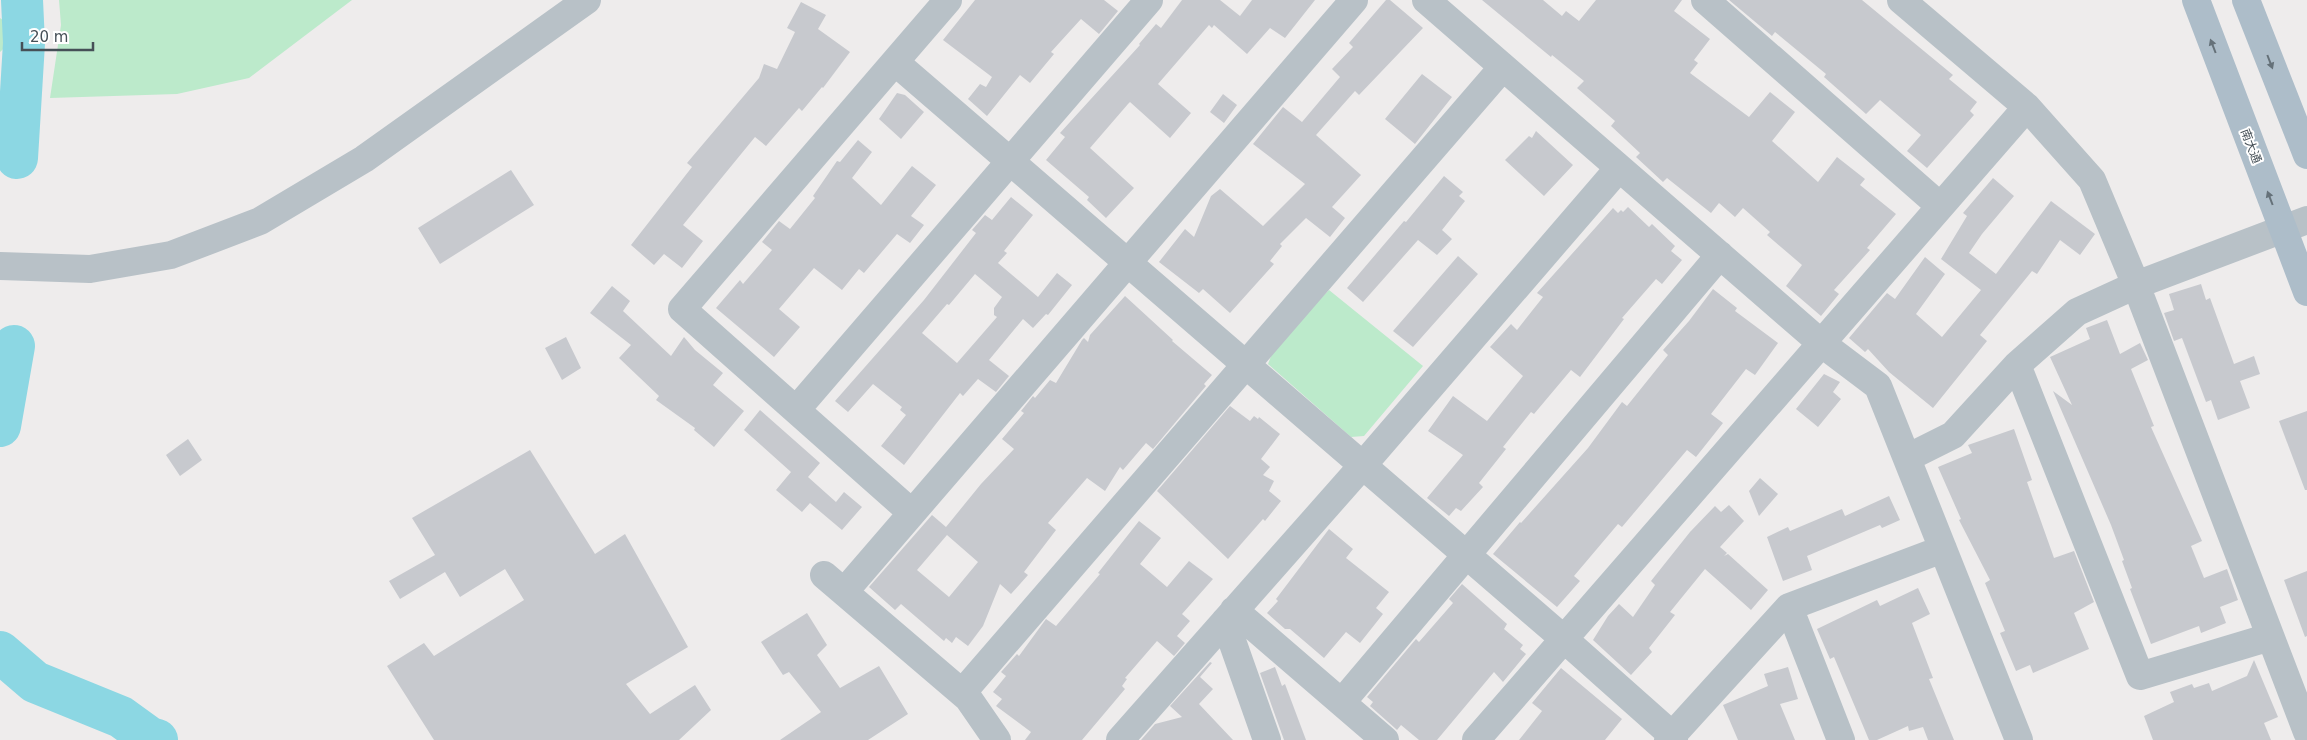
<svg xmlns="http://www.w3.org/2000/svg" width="2307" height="740" viewBox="0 0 2307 740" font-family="'DejaVu Sans','Noto Sans JP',sans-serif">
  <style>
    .green { fill: #bceacb }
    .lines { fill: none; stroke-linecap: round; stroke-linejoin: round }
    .river { stroke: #8cd7e3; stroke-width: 42 }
    .building { fill: #c7c9ce; fill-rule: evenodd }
    .minor { stroke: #b8c1c7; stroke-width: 28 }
    .major { stroke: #adbdc9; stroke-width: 28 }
    .oneway { fill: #657179 }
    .labels { text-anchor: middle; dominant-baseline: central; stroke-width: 4; stroke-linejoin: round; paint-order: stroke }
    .street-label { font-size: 12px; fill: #465057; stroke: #fff }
  </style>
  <rect width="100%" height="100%" fill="#eeecec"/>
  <!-- green -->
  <path class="green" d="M59,0H352L249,78L177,94L50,98L61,25Z
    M0,18L9,25L14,39L0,52Z
    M1329,290L1423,366L1364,436L1351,437L1268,364L1275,346Z"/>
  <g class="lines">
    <!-- river -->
    <path class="river" d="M17,158L24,43L22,0
      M0,426L14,346
      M0,652L35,682L121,717L150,738L157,740"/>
  </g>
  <!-- building -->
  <path class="building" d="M975,0H1104L1118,11L1099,34L1081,19L1051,52L1054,54L1030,83L1020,75L987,116L968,99L980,84L986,87L992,77L943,40Z
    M1182,0H1220L1240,16L1252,0H1315L1285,38L1270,28L1247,54L1214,25L1212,28L1209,25L1158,84L1191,113L1170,138L1130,102L1128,104L1090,148L1134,188L1106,218L1087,200L1089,197L1046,160L1065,137L1060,133L1140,45L1139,44L1156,24L1161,28Z
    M1386,0H1390L1423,28L1359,95L1355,91L1316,135L1361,175L1332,207L1345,218L1330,237L1306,218L1280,244L1282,246L1270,261L1274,264L1230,313L1203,289L1199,293L1159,262L1185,229L1194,237L1211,196L1220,189L1263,226L1305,184L1253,144L1283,107L1302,122L1340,77L1332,69L1353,47L1349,43Z
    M1482,0H1543L1562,16L1566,11L1579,21L1596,0H1682L1674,11L1710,39L1694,60L1698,63L1690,73L1749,117L1770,92L1795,112L1772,141L1818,182L1837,157L1865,179L1860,185L1896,214L1867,248L1870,250L1834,290L1839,294L1821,316L1786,286L1802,265L1767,235L1770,232L1743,208L1735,217L1719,203L1711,213L1667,178L1663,182L1636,157L1640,153L1611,126L1615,121L1577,88L1584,81L1552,55L1551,57Z
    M1729,0H1862L1953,75L1949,79L1977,102L1970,111L1974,115L1927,168L1907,151L1921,135L1880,100L1866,114L1824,77L1826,74L1775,32L1772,36Z
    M801,2L826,15L818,29L850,52L823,88L822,87L802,111L799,108L766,146L755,137L683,225L703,241L682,268L664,254L654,265L631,245L692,167L687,163L759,78L764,64L777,69L795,32L787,28Z
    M1422,74L1452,97L1415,144L1385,119Z
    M897,93L905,95L924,112L901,139L879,119Z
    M1223,94L1237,105L1224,123L1210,112Z
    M1536,131L1573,165L1544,196L1505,160L1529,136L1532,138Z
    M858,140L872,152L852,178L881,205L912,166L936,185L911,216L924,225L910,243L897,234L864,273L859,269L842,290L814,268L779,309L800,327L774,357L716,308L740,280L743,284L772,250L762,242L779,221L790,229L815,198L813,196L837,161L840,162Z
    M511,170L534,205L440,264L418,228Z
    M1444,176L1463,192L1459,196L1465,201L1442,230L1452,239L1437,255L1418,240L1363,302L1347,288L1404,221L1406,222Z
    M1993,178L2014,196L1982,234L1969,253L1996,274L2051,201L2095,234L2080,255L2060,240L2037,274L2032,271L1980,335L1987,341L1933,408L1889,372L1868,349L1865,352L1849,338L1887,293L1895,299L1925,257L1945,274L1916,314L1942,337L1981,290L1941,259L1967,216L1963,213Z
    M1011,197L1033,215L1004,251L1007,253L998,263L1038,297L1057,273L1072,285L1048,315L1046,314L1033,328L1023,319L989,360L1009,376L996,392L978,379L963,396L960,393L904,465L881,446L906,415L900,410L902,407L873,384L848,412L835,401L924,300L976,233L972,230L985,215L992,220ZM975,274L1002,297L994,308V315L997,317L957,363L922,333L947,304L949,305Z
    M1628,207L1649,227L1652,224L1675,246L1671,251L1682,260L1662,284L1656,279L1622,318L1624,319L1580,377L1571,370L1534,414L1531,412L1503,447L1506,449L1479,483L1483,487L1461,511L1456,508L1449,516L1427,498L1463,455L1428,431L1453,396L1487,421L1523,376L1490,347L1511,324L1517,330L1543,297L1537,293L1613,208L1618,213L1621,210L1623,212Z
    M1458,256L1478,274L1413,347L1393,331Z
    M2201,284L2206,300L2210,298L2234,364L2254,356L2260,374L2240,381L2250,408L2218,420L2211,400L2206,402L2182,338L2174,341L2164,313L2174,310L2169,294Z
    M612,286L630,301L623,311L671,356L684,337L695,350L723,373L713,385L744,411L714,447L694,430L695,428L656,400L659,396L619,358L631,345L590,313Z
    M1713,289L1737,308L1735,311L1778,343L1755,375L1746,369L1711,414L1723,423L1696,457L1687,450L1622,527L1618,524L1574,576L1580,581L1557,607L1493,554L1520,522L1521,523L1588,448L1622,402L1627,406L1668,355L1663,350L1689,321Z
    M1125,296L1173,340L1172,341L1212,375L1204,384L1206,386L1153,449L1146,443L1123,470L1120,467L1105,491L1087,478L1048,523L1056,530L1024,572L1028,575L1011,594L1000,584L983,626L968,646L956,637L952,643L946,638L944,641L901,604L895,610L869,587L932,515L946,527L981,484L1014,449L1002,439L1024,413L1021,411L1033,396L1035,398L1050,380L1056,383L1082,340L1084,338L1088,342L1090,335ZM947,535L978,562L949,597L917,570Z
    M2107,320L2120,354L2140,343L2148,360L2131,369L2154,426L2151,427L2202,541L2191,546L2204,578L2227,569L2238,600L2220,607L2226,623L2201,633L2199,626L2151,644L2130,589L2132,588L2122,561L2124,560L2111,525L2053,391L2072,405L2050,357L2090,339L2086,328Z
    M566,337L581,368L562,380L545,348Z
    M1824,374L1840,382L1833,392L1841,399L1818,427L1796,409Z
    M1230,406L1250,421L1254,416L1258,419L1259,417L1280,434L1261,459L1270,467L1263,475L1274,481L1269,491L1281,501L1265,521L1263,519L1228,559L1157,491Z
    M760,410L820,463L808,477L836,502L844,492L862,507L842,530L810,503L802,512L776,490L791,472L744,430Z
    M2307,411V490H2305L2279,421Z
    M2014,429L2032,480L2027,482L2054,558L2074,551L2094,602L2074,613L2089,649L2033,673L2030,665L2016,671L2000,633L2005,631L1985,583L1990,580L1959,520L1961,519L1938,467L1972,453L1968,445Z
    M188,439L202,460L180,476L166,455Z
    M530,450L595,554L625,534L688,647L626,684L650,714L695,685L711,710L679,740H434L387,666L424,643L434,656L524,600L505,569L460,597L445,572L400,599L389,581L435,555L412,518Z
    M1760,478L1778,494L1759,516L1749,491Z
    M1889,496L1900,520L1882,528L1880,525L1807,556L1812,570L1783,581L1767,537L1788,527L1790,531L1842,509L1845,516Z
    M1729,505L1744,521L1720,547L1727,553L1724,556L1728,554L1768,590L1751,610L1705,569L1670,612L1675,615L1649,648L1652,652L1631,675L1593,640L1608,616L1619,604L1633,617L1655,585L1651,581L1690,532L1715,506L1721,512Z
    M1139,521L1161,538L1140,564L1167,587L1189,561L1213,579L1182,614L1190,621L1177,636L1185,643L1174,656L1157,641L1125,678L1127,679L1122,686L1125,689L1082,740H1025L1031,732L996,706L1002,699L993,692L1006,676L1001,672L1017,654L1019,656L1046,619L1056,626L1100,574L1098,573Z
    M1329,529L1353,549L1346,558L1389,592L1376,608L1383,614L1360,643L1346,632L1324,658L1290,629H1285L1267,613L1278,601L1276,599Z
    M2307,571V636L2305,637L2284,580Z
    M1462,584L1507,624L1504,629L1523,645L1520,649L1526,654L1503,682L1494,672L1437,740H1419L1401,725L1397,730L1396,729L1370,706L1373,702L1367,697L1416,639L1419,642L1453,603L1449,599Z
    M1918,588L1930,614L1912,623L1933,678L1929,679L1954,740H1928L1923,727L1909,731L1908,726L1877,740H1869L1834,657L1830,659L1817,629L1877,600L1880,606Z
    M807,613L827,645L817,655L840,688L879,666L908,714L868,740H780L821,712L789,672L783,675L761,642Z
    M2254,660L2278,717L2264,723L2271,740H2153L2144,716L2174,702L2170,692L2192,684L2194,688L2209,683L2212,691L2247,676Z
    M1210,662L1212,663L1200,677L1213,689L1199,704L1233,740H1141L1155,724L1182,717L1170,706Z
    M1275,667L1282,686L1285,684L1306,740H1284L1260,673Z
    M1788,667L1798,699L1780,704L1795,740H1738L1723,705L1768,686L1764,674Z
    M1561,668L1622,719L1605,740H1519L1542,711L1532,703Z"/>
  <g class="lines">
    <!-- minor -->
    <path class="minor" d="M1426,0L1821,343L1878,386L2019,740
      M1705,0L1940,206
      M1901,0L2027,107L2092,180L2136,285L2307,732
      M895,62L1564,639L1672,735L1674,740
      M0,266L90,269L171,255L260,221L364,159L587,0
      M2017,365L2140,676L2270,637
      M796,410L1149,0
      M1907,458L1953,435L2017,365L2077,312L2136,285L2307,220
      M912,513L682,309L948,0
      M824,575L968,698L997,740
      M844,592L1354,0
      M1789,607L1841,740
      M1234,610L1385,740
      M1225,621L1267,740
      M962,693L1503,67
      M1342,702L1720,255
      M1120,740L1363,465L1619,168
      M1476,740L2027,107
      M1668,740L1789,607L1943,549"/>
    <!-- major -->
    <path class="major" d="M2196,0L2307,292
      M2246,0L2307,155"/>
  </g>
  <!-- one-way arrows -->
  <defs><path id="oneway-solid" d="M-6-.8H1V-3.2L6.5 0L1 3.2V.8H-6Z" transform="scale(1.25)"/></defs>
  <g class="oneway">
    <use href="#oneway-solid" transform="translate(2213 46) rotate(-111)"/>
    <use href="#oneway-solid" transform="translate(2270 62) rotate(69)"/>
    <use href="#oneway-solid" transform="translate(2270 198) rotate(-111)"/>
  </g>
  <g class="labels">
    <!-- street labels -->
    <g class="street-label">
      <text transform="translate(2251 146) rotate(69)">南大通</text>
    </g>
  </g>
  <!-- scale -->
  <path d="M22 42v8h71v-8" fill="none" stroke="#465057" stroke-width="2.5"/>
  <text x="30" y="42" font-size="15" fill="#465057" stroke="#ffffff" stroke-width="4" paint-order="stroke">20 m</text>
</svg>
